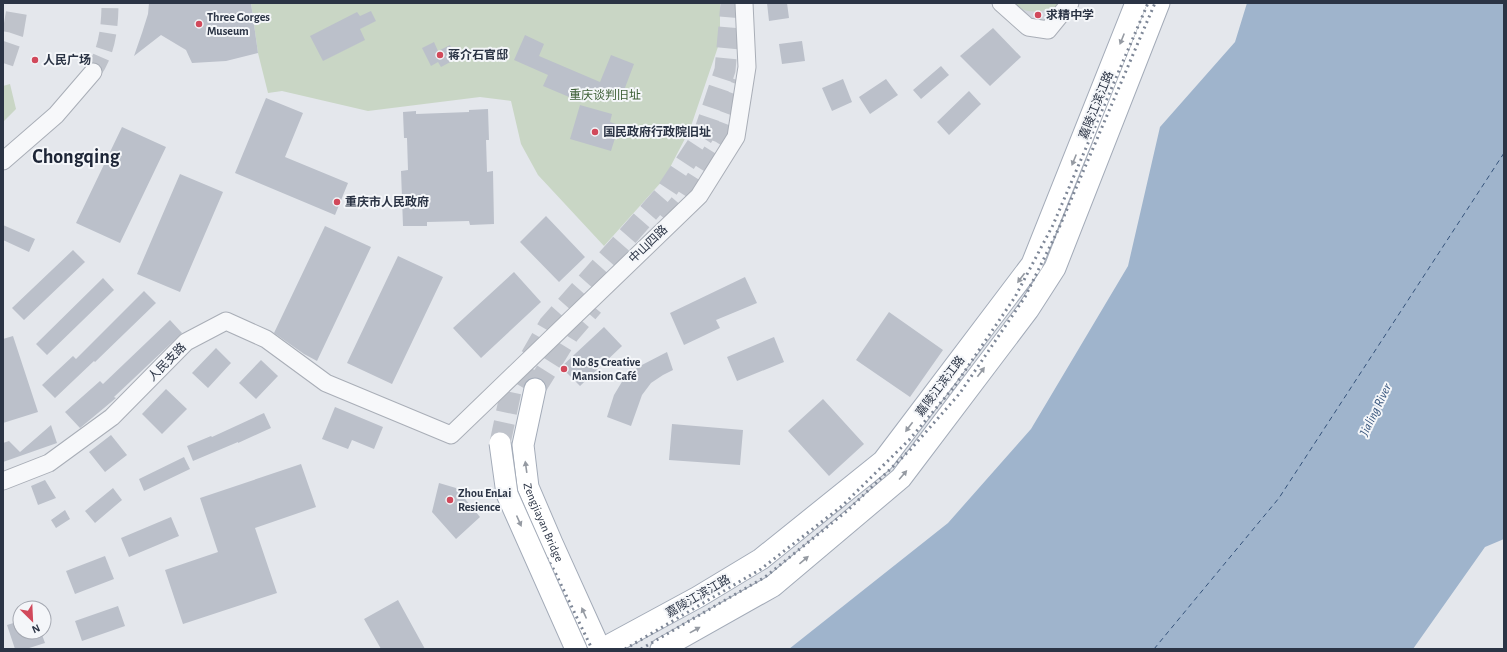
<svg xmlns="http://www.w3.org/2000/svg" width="1507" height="652" viewBox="0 0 1507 652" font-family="'Alegreya Sans','Noto Sans SC',sans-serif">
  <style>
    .built { fill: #d2d6de }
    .green { fill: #c9d6c5 }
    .water { fill: #9fb4cc }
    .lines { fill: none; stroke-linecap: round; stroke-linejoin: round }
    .ferry { stroke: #34527a; stroke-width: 1; stroke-dasharray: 5 4; stroke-linecap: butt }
    .building { fill: #bbc0ca }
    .minor-tunnel { stroke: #bfc3cb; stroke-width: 17; stroke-dasharray: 17 8; stroke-linecap: butt }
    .major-tunnel { stroke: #bfc3cb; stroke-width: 21; stroke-dasharray: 21 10; stroke-linecap: butt }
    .minor-casing { stroke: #a9aeb7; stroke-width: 19 }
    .major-casing { stroke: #a3abb8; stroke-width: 23 }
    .minor { stroke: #f7f8fa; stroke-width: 17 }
    .major { stroke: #fff; stroke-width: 21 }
    .rail { stroke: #7d8696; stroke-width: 3; stroke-dasharray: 2 4; stroke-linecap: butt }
    .major-bridge-casing { stroke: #a3abb8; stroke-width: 23; stroke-linecap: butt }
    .major-bridge { stroke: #fff; stroke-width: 21 }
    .oneway { fill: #959aa2 }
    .poi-dot { fill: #d1495b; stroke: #f4f6f9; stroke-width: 1.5 }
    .labels { text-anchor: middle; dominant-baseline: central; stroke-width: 4; stroke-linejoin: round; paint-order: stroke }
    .poi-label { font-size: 12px; font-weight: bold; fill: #2b3445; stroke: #f4f6f9; text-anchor: start }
    .park-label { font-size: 12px; fill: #3f6138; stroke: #f4f6f9 }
    .street-label { font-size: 12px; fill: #2b3445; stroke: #f4f6f9 }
    .water-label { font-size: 13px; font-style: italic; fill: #34527a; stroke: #f4f6f9 }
    .town-label { font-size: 20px; font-weight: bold; fill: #1d2536; stroke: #f4f6f9 }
  </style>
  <rect width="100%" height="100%" fill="#e4e7ec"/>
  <!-- built -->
  <path class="built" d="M1006,3H1067L1054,19L1039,24Z"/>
  <!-- green -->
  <path class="green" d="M251,3H720V41L690,129L664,179L604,246L538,175L521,144L511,101L480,97L368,111L282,91L268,93L258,53Z
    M1010,3H1063L1062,5C1040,12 1031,16 1010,3Z
    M10,84L16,109L3,122V86Z"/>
  <!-- water -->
  <path class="water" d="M1247,3H1504V539L1485,547L1413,649H789L948,523L1031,429L1128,266L1160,127L1235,42Z"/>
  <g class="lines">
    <!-- ferry -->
    <path class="ferry" d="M1154,649L1279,498L1504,153"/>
  </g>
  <!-- building -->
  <path class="building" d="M149,3H251L258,53L226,61L192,63L186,50L161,35L134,56L142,33L148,14Z
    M767,3H787L789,18L769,21Z
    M371,11L376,21L360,29L365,40L323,61L310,36L357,12L360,16Z
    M993,28L1021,57L990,86L960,56Z
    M525,35L544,44L539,56L600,82L611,55L634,64L620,101L587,88L581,102L543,86L548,75L514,60Z
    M802,41L805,61L782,64L779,44Z
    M434,42L438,51L450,45L456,59L441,67L438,62L431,66L422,48Z
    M941,66L949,75L921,99L913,90Z
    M843,79L852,102L832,111L822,88Z
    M886,79L898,95L870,114L859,97Z
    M969,91L981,104L949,135L937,122Z
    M266,98L303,113L285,157L348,183L335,215L235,173Z
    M580,105L612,114L610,122L619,125L611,151L570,139Z
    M488,109L489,140H486L487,172L493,171L494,224L470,225L469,221L427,222V226H403L401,171L408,170L407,138H404L403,112L416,111V114L469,112V110Z
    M122,127L166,147L120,243L76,223Z
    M180,174L223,192L180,292L137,274Z
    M546,216L585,257L559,282L520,242Z
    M3,225L35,239L29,252L3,240Z
    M325,226L371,247L317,361L304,354L274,333Z
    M73,250L85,262L24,320L12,308Z
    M398,256L443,277L392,384L347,363Z
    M514,272L541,302L481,358L453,328Z
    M745,277L757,303L716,320L720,328L684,345L670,313Z
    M103,278L114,290L47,355L36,344Z
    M144,291L156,303L95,362L94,361L55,398L42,385L73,356L76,359Z
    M889,312L943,350L910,397L856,360Z
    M170,320L182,333L114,397L116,398L80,428L65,412L100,381L103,384Z
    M604,327L622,346L580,386L561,367Z
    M13,336L38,412L3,423V339Z
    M774,337L784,362L737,381L727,357Z
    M216,348L231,363L208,388L192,373Z
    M667,352L673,370L663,375L651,383L642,395L631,426L607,417L614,395L623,380L638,367Z
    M261,360L278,376L256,399L239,383Z
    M166,389L187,409L162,434L142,414Z
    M823,399L864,444L829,476L788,431Z
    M335,407L383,427L374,449L352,440L348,449L322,439Z
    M264,413L271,428L238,443V442L193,461L187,446L211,436L212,437Z
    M672,424L743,430L740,465L669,460Z
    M51,425L57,443L3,462V443L9,441L20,452Z
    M111,435L127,455L105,472L89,452Z
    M184,457L190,469L144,491L139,479Z
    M301,464L316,507L255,528L277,593L183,624L165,570L218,552L200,498Z
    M45,480L56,498L38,505L31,486Z
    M439,483L456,488L480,517L456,539L432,512Z
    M113,488L122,500L95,523L85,511Z
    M65,510L70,519L56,528L51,520Z
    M171,517L179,536L129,557L121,538Z
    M105,556L114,579L75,594L66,571Z
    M398,600L425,649H381L364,619Z
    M118,606L125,626L82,641L75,621Z
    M20,621V632H41L45,643L26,649H15L7,625Z"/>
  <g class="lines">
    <!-- minor-tunnel -->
    <path class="minor-tunnel" d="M93,72C107,52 110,27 110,3"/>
    <!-- major-tunnel -->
    <path class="major-tunnel" d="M3,63L13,33L18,3
      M666,220L684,199L719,143L742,82
      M535,389L569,334L593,306
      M500,443L511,391L549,325L664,195L703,136L725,70L731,3"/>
    <!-- minor casing -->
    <g class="minor-casing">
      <path id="minor" d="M1001,3L1028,27L1048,30L1070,3
        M3,161L56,115L93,72
        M3,481L49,463L112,417L186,342L226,321L266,339L326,383L451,435L699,196L736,137L747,67L744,3"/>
    </g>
    <!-- major casing -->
    <g class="major-casing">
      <g id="major">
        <path id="s1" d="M535,389L523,445L528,487L552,543L600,649"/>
        <path d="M602,649L698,597L761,559L883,461L1032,264L1136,3"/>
        <path d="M661,649L773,586L901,478L1028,310L1055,268L1159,3"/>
      </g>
    </g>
    <!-- minor -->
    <use href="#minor" class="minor"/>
    <!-- major -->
    <use href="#major" class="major"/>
    <!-- rail -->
    <path class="rail" d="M531,532L554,570L592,649
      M521,533L546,574L582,649
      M625,649L761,569L842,506L909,440L954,387L1015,297L1053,225L1148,3
      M641,649L765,577L847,511L911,449L960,393L1025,297L1059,228L1155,3"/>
    <!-- major-bridge casing -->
    <g class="major-bridge-casing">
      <path id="major-bridge" d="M500,443L507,494L576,649"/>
    </g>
    <!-- major-bridge -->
    <use href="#major-bridge" class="major-bridge"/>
  </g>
  <!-- one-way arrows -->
  <defs><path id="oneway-solid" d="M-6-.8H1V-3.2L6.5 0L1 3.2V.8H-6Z"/></defs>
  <g class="oneway">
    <use href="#oneway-solid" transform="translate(1122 39) rotate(112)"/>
    <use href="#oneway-solid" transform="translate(1074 160) rotate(112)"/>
    <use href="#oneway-solid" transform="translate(1021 278) rotate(127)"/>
    <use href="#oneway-solid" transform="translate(981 372) rotate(-53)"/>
    <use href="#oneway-solid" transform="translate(909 427) rotate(127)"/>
    <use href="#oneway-solid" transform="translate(526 467) rotate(-98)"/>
    <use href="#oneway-solid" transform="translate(903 475) rotate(-49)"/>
    <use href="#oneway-solid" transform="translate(519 521) rotate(66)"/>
    <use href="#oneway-solid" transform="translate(804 560) rotate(-40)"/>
    <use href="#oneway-solid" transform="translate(584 613) rotate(-114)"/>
    <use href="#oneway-solid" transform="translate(695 630) rotate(-29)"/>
  </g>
  <!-- markers -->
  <g class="poi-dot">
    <circle cx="1038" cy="15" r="4"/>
    <circle cx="199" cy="24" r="4"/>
    <circle cx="440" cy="55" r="4"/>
    <circle cx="35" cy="60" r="4"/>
    <circle cx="595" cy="132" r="4"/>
    <circle cx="337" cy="202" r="4"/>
    <circle cx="564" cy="369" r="4"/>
    <circle cx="450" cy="500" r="4"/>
  </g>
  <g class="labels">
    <!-- poi labels -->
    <g class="poi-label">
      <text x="1046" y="15">求精中学</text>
      <text x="207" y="17">Three Gorges<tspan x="207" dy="14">Museum</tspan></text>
      <text x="448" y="55">蒋介石官邸</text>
      <text x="43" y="60">人民广场</text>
      <text x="603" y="132">国民政府行政院旧址</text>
      <text x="345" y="202">重庆市人民政府</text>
      <text x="572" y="362">No 85 Creative<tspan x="572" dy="14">Mansion Café</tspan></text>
      <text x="458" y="493">Zhou EnLai<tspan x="458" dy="14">Resience</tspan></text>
    </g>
    <!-- park labels -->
    <g class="park-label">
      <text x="605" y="95">重庆谈判旧址</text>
    </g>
    <!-- street labels -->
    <g class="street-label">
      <text transform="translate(1096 105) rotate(-68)">嘉陵江滨江路</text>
      <text transform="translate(648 244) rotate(-44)">中山四路</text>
      <text transform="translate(167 362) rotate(-45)">人民支路</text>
      <text transform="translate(940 386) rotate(-53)">嘉陵江滨江路</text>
      <text stroke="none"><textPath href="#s1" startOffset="138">Zengjiayan Bridge</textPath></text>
      <text transform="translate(698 596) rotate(-30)">嘉陵江滨江路</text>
    </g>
    <!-- water labels -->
    <g class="water-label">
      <text transform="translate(1376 410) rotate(-64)">Jialing River</text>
    </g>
    <!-- town labels -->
    <g class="town-label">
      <text x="76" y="157">Chongqing</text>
    </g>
  </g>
  <!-- border -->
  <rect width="1507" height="652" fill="none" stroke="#2b3445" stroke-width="8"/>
  <!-- north arrow -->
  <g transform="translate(32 620) rotate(156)"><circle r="19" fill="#f4f6f9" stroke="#a4a8b1"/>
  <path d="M0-3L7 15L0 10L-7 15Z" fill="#d1495b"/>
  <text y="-6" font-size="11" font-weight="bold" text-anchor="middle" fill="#2b3445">N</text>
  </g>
</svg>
